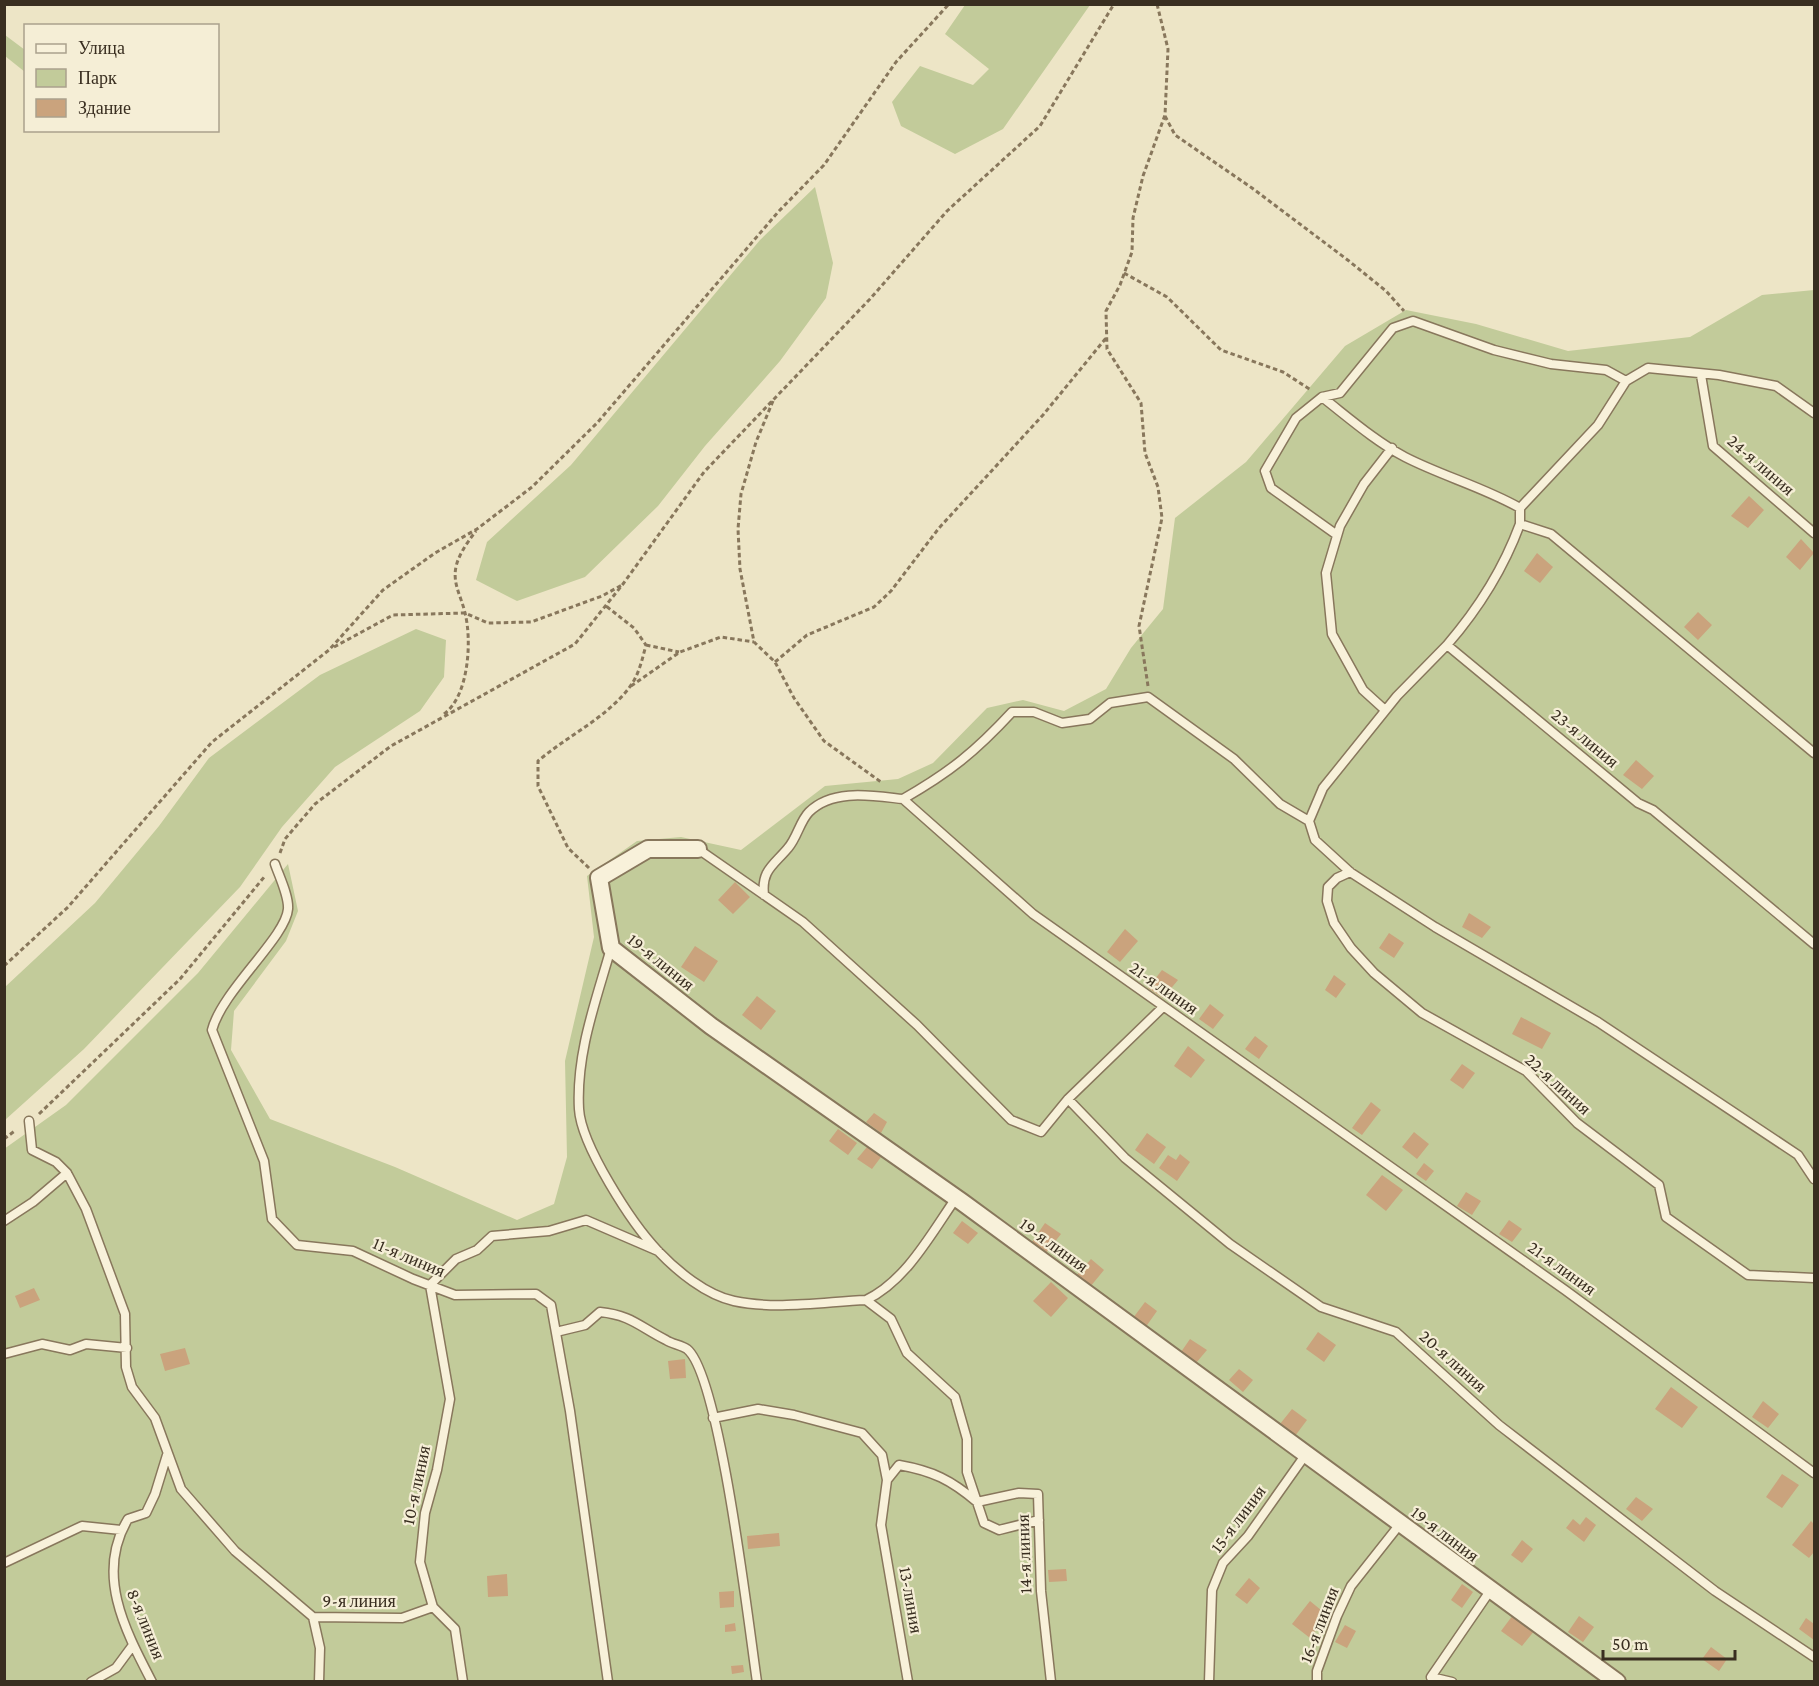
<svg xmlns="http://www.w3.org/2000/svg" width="1819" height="1686" viewBox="0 0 1819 1686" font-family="'Crimson Pro',serif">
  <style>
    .green { fill: #c2cb9a }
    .building { fill: #caa37d }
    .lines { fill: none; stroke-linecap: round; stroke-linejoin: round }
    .lane-casing { stroke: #88775c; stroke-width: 11 }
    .street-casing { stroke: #88775c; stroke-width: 20 }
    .path { stroke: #88775c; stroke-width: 3; stroke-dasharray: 4.5 3; stroke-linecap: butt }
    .lane { stroke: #f8f1da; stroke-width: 8 }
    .street { stroke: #f8f1da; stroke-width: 16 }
    .labels { text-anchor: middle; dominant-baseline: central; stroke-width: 4.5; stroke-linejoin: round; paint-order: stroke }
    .street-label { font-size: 18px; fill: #392e20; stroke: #f5eed6 }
  </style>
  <rect width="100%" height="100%" fill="#ede5c6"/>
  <!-- green -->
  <path class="green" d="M965,5H1090L1003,129L955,154L901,126L892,102L920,66L973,85L989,69L945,34Z
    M5,35L25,50V72L5,56Z
    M815,187L833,263L826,298L780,361L705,446L658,506L585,577L517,601L476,580L487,542L571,465L760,240Z
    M1814,290V1681H5L4,1149L66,1105L198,973L288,864L298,911L286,941L234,1011L231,1050L270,1119L395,1167L517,1220L554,1204L567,1157L565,1061L594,937L587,876L637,841L681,837L741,850L825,786L898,779L933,763L987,708L1023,700L1064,711L1106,689L1131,648L1163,609L1175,518L1246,462L1345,346L1406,310L1476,324L1568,351L1690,337L1762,295Z
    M416,629L446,640L444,677L420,711L335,767L282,827L240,887L84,1049L5,1120V987L95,903L159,826L209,758L320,675Z"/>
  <!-- building -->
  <path class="building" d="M1749,496L1764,510L1748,528L1731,516Z
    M1801,539L1814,553L1800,570L1786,557Z
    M1537,553L1553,567L1540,583L1524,571Z
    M1698,612L1712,625L1698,640L1684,627Z
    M1636,760L1654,776L1642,789L1623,775Z
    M735,882L750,897L733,914L718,900Z
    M1469,913L1491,927L1482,938L1462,927Z
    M1125,929L1138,941L1120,962L1107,952Z
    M1389,933L1404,943L1394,958L1379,948Z
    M695,946L718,961L704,982L681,967Z
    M1162,970L1178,980L1163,998L1148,988Z
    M1334,975L1346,984L1336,998L1325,990Z
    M757,996L776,1011L761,1030L742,1015Z
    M1210,1004L1224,1015L1213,1029L1199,1019Z
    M1521,1017L1551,1033L1542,1049L1512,1034Z
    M1255,1036L1268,1046L1259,1059L1245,1049Z
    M1188,1046L1205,1060L1191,1078L1174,1066Z
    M1462,1064L1475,1073L1463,1089L1450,1080Z
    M1371,1102L1381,1110L1362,1135L1352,1128Z
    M874,1113L887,1122L881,1133L866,1122Z
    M838,1129L857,1143L848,1155L829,1141Z
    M1414,1132L1429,1144L1417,1159L1402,1147Z
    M1147,1133L1166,1147L1154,1164L1135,1150Z
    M867,1147L881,1157L872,1169L857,1159Z
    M1180,1154L1190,1162L1177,1181L1159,1168L1168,1155L1176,1160Z
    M1424,1163L1434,1171L1426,1181L1416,1174Z
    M1382,1175L1403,1190L1386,1211L1366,1195Z
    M1466,1192L1481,1201L1472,1215L1457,1206Z
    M1509,1220L1522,1229L1512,1242L1499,1234Z
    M962,1221L978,1233L968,1244L953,1233Z
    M1045,1223L1061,1234L1046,1253L1032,1242Z
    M1091,1259L1104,1270L1090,1287L1076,1276Z
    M1051,1282L1068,1298L1051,1317L1033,1301Z
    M34,1288L40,1300L20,1308L15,1296Z
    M1145,1302L1157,1311L1145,1328L1133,1318Z
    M1318,1332L1336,1345L1324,1362L1306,1349Z
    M1190,1339L1207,1350L1196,1363L1181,1352Z
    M185,1348L190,1364L165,1371L160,1354Z
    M685,1359L686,1378L670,1379L668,1361Z
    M1239,1369L1253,1380L1243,1392L1229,1380Z
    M1671,1387L1698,1407L1682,1428L1655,1409Z
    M1763,1401L1779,1414L1768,1428L1752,1417Z
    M1292,1409L1307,1420L1295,1436L1280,1424Z
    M1782,1474L1799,1485L1782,1508L1766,1497Z
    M1636,1497L1653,1509L1642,1521L1626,1509Z
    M1586,1517L1596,1525L1584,1542L1566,1528L1573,1519L1580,1525Z
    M1811,1521L1814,1524V1552L1809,1558L1792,1545Z
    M779,1533L780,1546L748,1549L747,1536Z
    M1522,1540L1533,1549L1522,1563L1511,1555Z
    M1066,1569L1067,1581L1049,1582L1048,1570Z
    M507,1574L508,1596L488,1597L487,1576Z
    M1249,1578L1260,1588L1247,1604L1235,1595Z
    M1462,1584L1473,1592L1462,1608L1451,1600Z
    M734,1591V1607L720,1608L719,1592Z
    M1310,1601L1327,1615L1310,1638L1292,1624Z
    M1513,1615L1535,1630L1522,1646L1501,1631Z
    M1579,1616L1594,1627L1583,1642L1568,1632Z
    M1806,1618L1814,1624V1640L1799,1629Z
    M735,1623L736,1631L725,1632V1625Z
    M1345,1625L1356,1631L1347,1648L1335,1642Z
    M1711,1647L1727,1659L1719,1671L1702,1659Z
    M743,1665L744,1672L732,1674L731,1666Z"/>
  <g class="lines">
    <!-- lane casing -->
    <g class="lane-casing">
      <path id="lane" d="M1701,375L1713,446L1814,533
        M1322,397C1349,418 1375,441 1405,457C1442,476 1483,487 1520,508
        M1814,413L1776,386L1719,375L1648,368L1626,381L1598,425L1520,508V524L1551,534L1814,753
        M1520,524C1503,570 1479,608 1447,645L1638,803L1653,810L1814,944
        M1337,535L1271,488L1265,471L1296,418L1322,397L1340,393L1393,328L1413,321L1494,350L1551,364L1606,370L1626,381
        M1447,645L1397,696L1323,788L1309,821L1315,840L1350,872L1435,927L1598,1022L1798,1155L1814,1179
        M1385,710L1363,690L1332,634L1326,573L1340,526L1364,484L1392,448
        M1309,821L1280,804L1234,759L1148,697L1110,703L1090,719L1062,723L1034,712H1012C975,752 950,772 903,799L1033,914L1565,1290L1814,1473
        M698,849L803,922L917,1025L1011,1120L1041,1132L1068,1099L1163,1007
        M275,864C279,876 289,896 288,909C286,937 222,991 212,1030L264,1161L272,1219L297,1245L353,1251L413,1279L455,1295L536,1294L551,1305L570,1411L608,1682
        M1350,872L1337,878L1328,887L1327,901L1334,923L1351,948L1374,973L1422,1013L1526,1071L1577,1123L1659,1185L1666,1217L1748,1275L1814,1278
        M764,895C761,870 774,865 788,848C797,838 800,821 809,812C833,788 874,796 903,799
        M611,948C596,1001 576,1053 579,1109C581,1145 632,1224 658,1251C677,1271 706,1295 734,1301C776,1310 823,1302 866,1300
        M1068,1099L1125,1158L1230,1244L1321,1307L1396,1332L1499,1425L1715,1591L1814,1657
        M29,1121L32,1150L56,1162L67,1173L86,1209L125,1314L126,1367L132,1387L155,1418L181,1489L235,1551L313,1617
        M956,1198C931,1234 906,1281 866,1300L891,1319L907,1353L955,1397L967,1439V1472L984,1523L999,1530L1039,1520
        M4,1221L33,1202L67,1173
        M556,1332L585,1325L600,1312C631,1315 640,1327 666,1340C672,1344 681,1345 687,1349C720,1375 749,1628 757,1682
        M4,1354L42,1344L70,1350L86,1344L127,1348
        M713,1418L758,1409L794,1415L862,1433L882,1455L887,1480
        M4,1563L82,1526L121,1530
        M91,1682L116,1668L133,1645
        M152,1682C125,1630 95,1574 128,1519L146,1513L155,1494L167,1455
        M319,1682L320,1648L313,1617L402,1618L433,1607
        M463,1682L455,1629L433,1607L420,1562L425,1513L437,1470L450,1399L430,1285L456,1259L477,1250L492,1236L549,1231L586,1220L658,1251
        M908,1682L881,1525L887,1480L899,1465C933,1471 951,1480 977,1502L1019,1493L1038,1494L1041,1591L1051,1682
        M1209,1682L1212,1590L1223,1563L1248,1536L1306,1454
        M1317,1682V1671L1337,1616L1351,1586L1400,1524
        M1452,1682L1431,1677L1490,1591"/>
    </g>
    <!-- street casing -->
    <g class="street-casing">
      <path id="street" d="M698,849H648L599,878L611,948L711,1026L962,1202L1617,1682"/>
    </g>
    <!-- path -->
    <path class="path" d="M1165,116L1175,135L1252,188L1349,261L1386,291L1404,311
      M1124,273L1167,297L1221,350L1283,372L1311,390
      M773,401L756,442L741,494L738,529L740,569L754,642L775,662L794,698L824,741L881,782
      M646,645L679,652
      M334,647L393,615L465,613L488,623L531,622L602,596L622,585
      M775,662L807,635L874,607L891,591L939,528L1043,415L1106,338
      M631,686L680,652L721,637L754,642
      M1148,686L1139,626L1162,518L1158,487L1145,453L1141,403L1107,349L1106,311L1120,285L1132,252L1133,218L1143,176L1165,115L1168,49L1157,4
      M444,714C469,696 472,640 465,613C461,595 451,582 457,563C461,551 469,540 476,531
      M280,853L285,839L315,804L391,746L575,644L623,584L704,472L870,299L947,211L1040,126L1114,4
      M589,868L568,848L538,786V761C566,737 606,718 629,688C639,675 642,660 646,645L634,628L606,606
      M4,966L68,907L212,742L329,650L383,590L435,553L477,529L532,487L597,423L779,211L824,165L896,62L949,4
      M39,1114L180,979L265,876
      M4,1139L16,1130"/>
    <!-- lane -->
    <use href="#lane" class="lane"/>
    <!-- street -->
    <use href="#street" class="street"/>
  </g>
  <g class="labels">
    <!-- street labels -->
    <g class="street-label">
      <text transform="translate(1761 465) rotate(41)">24-я линия</text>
      <text transform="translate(1585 738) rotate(40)">23-я линия</text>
      <text transform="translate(661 962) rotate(39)">19-я линия</text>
      <text transform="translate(1164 988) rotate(35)">21-я линия</text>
      <text transform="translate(1558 1084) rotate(42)">22-я линия</text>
      <text transform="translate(1054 1245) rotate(36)">19-я линия</text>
      <text transform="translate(409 1257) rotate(23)">11-я линия</text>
      <text transform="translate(1562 1268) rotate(36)">21-я линия</text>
      <text transform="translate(1453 1361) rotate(42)">20-я линия</text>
      <text transform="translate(416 1485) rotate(-78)">10-я линия</text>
      <text transform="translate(1238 1519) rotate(-53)">15-я линия</text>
      <text transform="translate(1445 1534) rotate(37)">19-я линия</text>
      <text transform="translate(1024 1554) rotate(-92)">14-я линия</text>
      <text transform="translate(911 1600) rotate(80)">13-линия</text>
      <text x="359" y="1601">9-я линия</text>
      <text transform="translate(146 1624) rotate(68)">8-я линия</text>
      <text transform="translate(1319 1625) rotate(-69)">16-я линия</text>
    </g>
  </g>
  <!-- border -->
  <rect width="1819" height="1686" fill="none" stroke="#392e20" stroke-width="12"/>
  <!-- legend -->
  <rect x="24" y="24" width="195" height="108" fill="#f5eed6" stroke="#aaa18d" stroke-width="1.5"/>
  <rect x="36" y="44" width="30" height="9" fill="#f8f1da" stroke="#aaa18d" stroke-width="1.5"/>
  <text x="78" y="54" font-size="18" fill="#392e20">Улица</text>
  <rect x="36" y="69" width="30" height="18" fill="#c2cb9a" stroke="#aaa18d" stroke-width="1.5"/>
  <text x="78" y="84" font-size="18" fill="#392e20">Парк</text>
  <rect x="36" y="99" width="30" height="18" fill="#caa37d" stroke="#aaa18d" stroke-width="1.5"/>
  <text x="78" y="114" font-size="18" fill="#392e20">Здание</text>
  <!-- scale -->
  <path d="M1603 1650v9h132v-9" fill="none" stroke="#392e20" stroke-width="3"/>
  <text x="1612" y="1650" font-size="18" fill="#392e20" stroke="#f5eed6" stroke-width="4.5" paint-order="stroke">50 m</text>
</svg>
